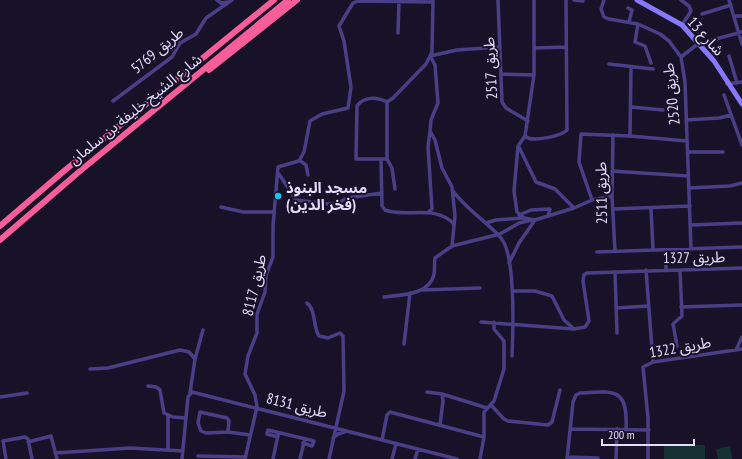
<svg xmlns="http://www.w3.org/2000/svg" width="742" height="459" viewBox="0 0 742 459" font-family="'PT Sans Narrow','Noto Sans Arabic',sans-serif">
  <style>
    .green { fill: #153133 }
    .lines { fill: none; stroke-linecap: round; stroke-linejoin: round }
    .street { stroke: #493f86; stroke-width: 3.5 }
    .secondary { stroke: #8777f9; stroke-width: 5 }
    .highway { stroke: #f75d98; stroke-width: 6 }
    .poi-dot { fill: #11c8f4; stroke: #181229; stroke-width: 1.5 }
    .labels { text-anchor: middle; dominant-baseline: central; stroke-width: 4; stroke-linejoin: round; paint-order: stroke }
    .street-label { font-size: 15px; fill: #e3dcfd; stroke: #181229 }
    .poi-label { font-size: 15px; font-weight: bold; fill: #e3dcfd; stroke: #181229; text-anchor: start }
  </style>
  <rect width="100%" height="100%" fill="#181229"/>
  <!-- green -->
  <path class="green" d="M664,445H705V459H664Z
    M730,446L732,459H718L716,449Z"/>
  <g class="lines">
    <!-- street -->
    <path class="street" d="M217,0L221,3L228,2
      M498,0L502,102L506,108L528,121
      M534,0V75L525,136L518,146L514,191L517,212L524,218L535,220L574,208L592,200L612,196
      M574,0L583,1
      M604,0L601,9L604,17L609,19L638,24L660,34L669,41L681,57L685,82L691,249
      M681,0L689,6L691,11L682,25
      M729,0L742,44
      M628,8L632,10L629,22
      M702,14L731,5
      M734,16H742
      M638,24L635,42L645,46L651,63
      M398,33L399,2
      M712,40L742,32
      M534,48L566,47
      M729,56L737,83
      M681,57L699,43
      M609,64L653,69
      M501,74L534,75
      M727,84L742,82
      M724,95L742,145
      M113,101L172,57L180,43L196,34L206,18L232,0
      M387,102V159L392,168L395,189
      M631,107L663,110
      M686,120L719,118L731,115
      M613,135L612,196L615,251
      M525,136C531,143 561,136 567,130L566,0
      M630,136L631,67
      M519,147L536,182L555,189L574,208
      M688,152H723
      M387,159H356L357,106C364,96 377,97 387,102L393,98L426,64L432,52L433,1
      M299,160L306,165L308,175
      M381,160L382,206L385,210C407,218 435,204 454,224
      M612,171L688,176
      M279,174L296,200L329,204L338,203L347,198L382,193
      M689,188L730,186L742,183
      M453,191C466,209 486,221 501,238C516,256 513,332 512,356
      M592,200L579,162L581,134L630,136L687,141
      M221,207L243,212H274
      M651,208L653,250
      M613,209L690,206
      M427,213L432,209L428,147L430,131
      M519,215L531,210L550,209L548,216
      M486,223L496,220L523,218
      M691,225L742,223
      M452,246L455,216L452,187L442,168L435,140L430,131L431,120L438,103L435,65L430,56L457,50L500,47
      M597,252L742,247
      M509,263L519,243L535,220
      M646,270L653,362
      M666,270V250
      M615,272L617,333
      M422,290L480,288
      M513,291H535L552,296L564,320L573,328
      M384,297C401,295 430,295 434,274C435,269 434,263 435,258L452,246L500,234L519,223L532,220
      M307,303C316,310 313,327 319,336L328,338L340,333L343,336L344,391L329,459
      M681,307L742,305
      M616,308L648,306
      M481,322L574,329L585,327L589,321L583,281L584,275L587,273L742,268
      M404,344L410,293
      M677,346L673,324L682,316L680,270
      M736,350L742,337
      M90,369L108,368L180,350L189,352L195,359
      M148,386L156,387L160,390L164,413L173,417L186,418
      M427,392L442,394L487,408
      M190,393L195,359L203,330
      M0,397L27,393
      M491,405L504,419L508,421L548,425L552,422L560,390
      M200,412L227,418L229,421L228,432L206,433L201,431L198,423Z
      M168,416V450
      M440,425L443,401L442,394
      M570,429L649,430
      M228,432L250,435
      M278,437L267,434L268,430L314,441L312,446L303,443
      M333,438L338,434L347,431
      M382,440L387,415L390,412L484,437
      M28,442L51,436L57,459
      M55,453L130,448L183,451
      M198,456L245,457
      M568,457L598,458
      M6,459L3,441L25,437L28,439L32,459
      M182,459L188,397L192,392L457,459
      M245,459L257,407L255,395L245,374L248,356L257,333V314L265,292L266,275L273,257V226L278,167L299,161L304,152L310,121L322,114L348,108L351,87L344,41L339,26L353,3L358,1L433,2
      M273,459L278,435
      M300,459L304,442
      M392,459L396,444
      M415,459L418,449
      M480,459L484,437V412L494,401L504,369V341L494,329V322
      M567,459L573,402L576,395L580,393C615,391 628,388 626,429
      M616,459L617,429
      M648,459V418L643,367L653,362L742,349"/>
    <!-- secondary -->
    <path class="secondary" d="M637,0L682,25L714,61L742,104"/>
    <!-- highway -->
    <path class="highway" d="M209,70L297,0
      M0,226L64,171L274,0
      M0,240L80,171L288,0"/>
  </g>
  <!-- markers -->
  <circle class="poi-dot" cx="278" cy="196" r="4"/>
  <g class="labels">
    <!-- street labels -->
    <g class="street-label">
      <text transform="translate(706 36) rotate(48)">شارع 13</text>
      <text transform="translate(157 50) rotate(-40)">طريق 5769</text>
      <text transform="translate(490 68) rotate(-93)">طريق 2517</text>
      <text transform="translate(671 94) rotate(-96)">طريق 2520</text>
      <text transform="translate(135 109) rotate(-39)">شارع الشيخ خليفة بن سلمان</text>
      <text transform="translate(601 193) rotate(-91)">طريق 2511</text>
      <text transform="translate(694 257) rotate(-1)">طريق 1327</text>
      <text transform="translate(254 285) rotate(-77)">طريق 8117</text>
      <text transform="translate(680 347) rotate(-10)">طريق 1322</text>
      <text transform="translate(297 405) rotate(14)">طريق 8131</text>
    </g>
    <!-- poi labels -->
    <g class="poi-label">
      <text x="286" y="187">مسجد البنوذ<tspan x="286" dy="17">(فخر الدين)</tspan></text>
    </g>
  </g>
  <!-- scale -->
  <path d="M602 439v6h92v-6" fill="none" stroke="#e3dcfd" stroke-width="2"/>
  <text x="608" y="439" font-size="12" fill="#e3dcfd" stroke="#181229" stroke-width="3" paint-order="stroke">200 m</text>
</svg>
